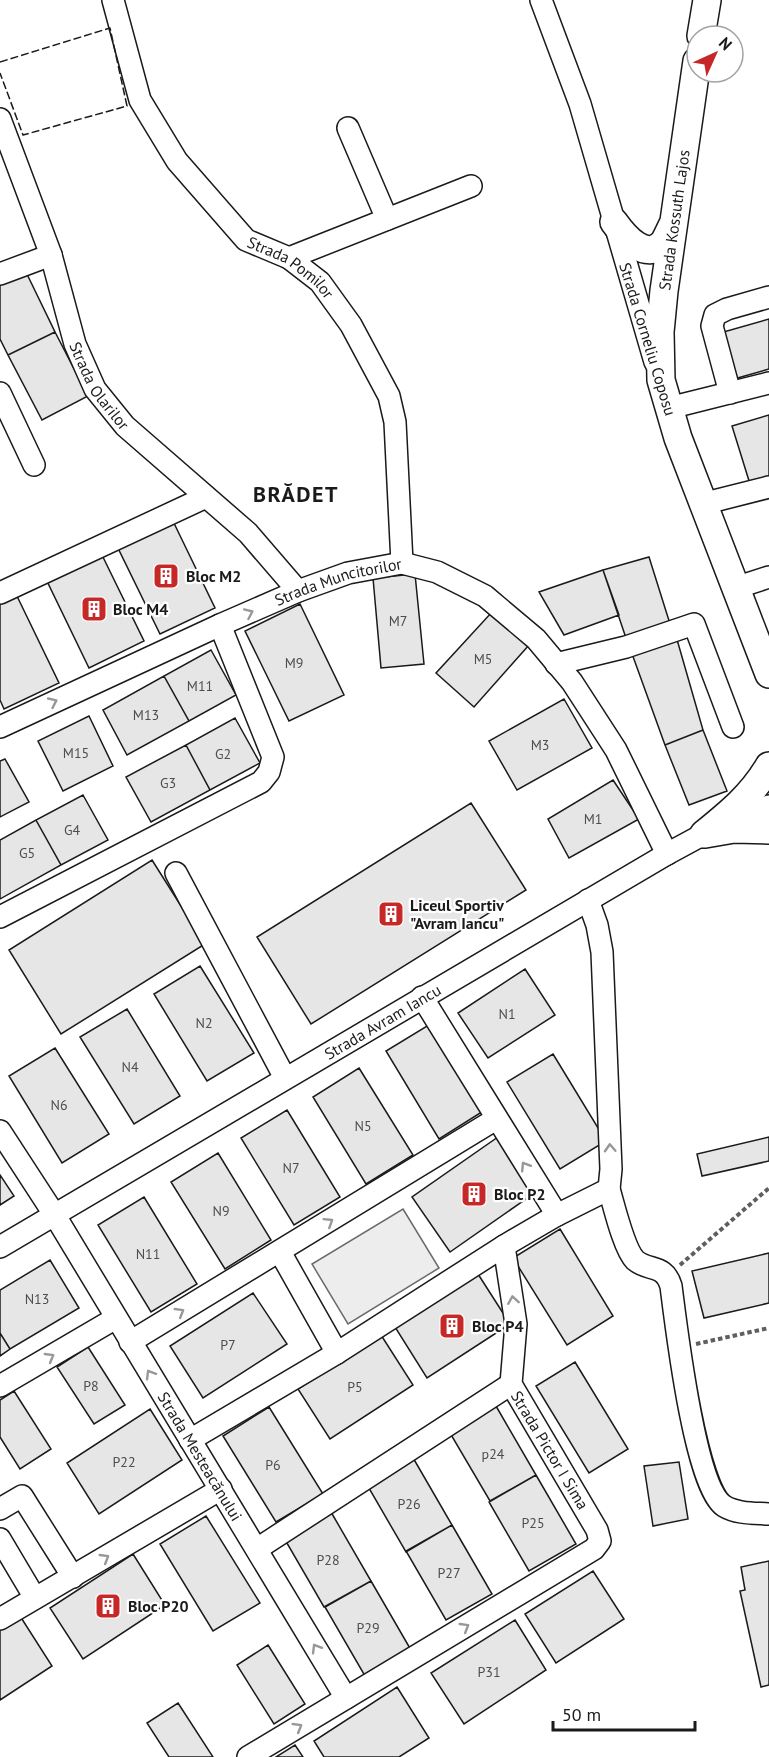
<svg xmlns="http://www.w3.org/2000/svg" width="769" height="1757" viewBox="0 0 769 1757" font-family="'PT Sans',sans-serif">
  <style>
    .built { fill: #ededed; stroke: #6a6a6a; stroke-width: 1.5 }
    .building { fill: #e6e6e6; stroke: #1a1a1a; stroke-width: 1.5 }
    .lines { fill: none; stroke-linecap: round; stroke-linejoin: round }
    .minor-casing { stroke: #1a1a1a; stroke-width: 24 }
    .major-casing { stroke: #1a1a1a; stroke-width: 30 }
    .path { stroke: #5f5f5f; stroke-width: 4; stroke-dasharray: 4.5 3; stroke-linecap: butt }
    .minor { stroke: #fff; stroke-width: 21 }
    .major { stroke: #fff; stroke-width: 27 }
    .fence { stroke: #1a1a1a; stroke-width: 1.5; stroke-dasharray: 8 3; stroke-linecap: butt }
    .oneway { stroke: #989898 }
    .labels { text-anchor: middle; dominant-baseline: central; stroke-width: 4.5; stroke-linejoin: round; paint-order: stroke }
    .number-label { font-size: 14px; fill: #4d4d4d }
    .street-label { font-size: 16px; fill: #1a1a1a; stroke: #fff }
    .poi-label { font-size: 16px; font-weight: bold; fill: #1a1a1a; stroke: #fff; text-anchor: start }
    .district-label { font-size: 22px; font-weight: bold; letter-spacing: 1.5px; fill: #1a1a1a; stroke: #fff }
  </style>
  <rect width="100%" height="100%" fill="#fff"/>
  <!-- built -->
  <path class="built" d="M403,1209L439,1268L348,1324L312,1264Z"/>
  <!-- building -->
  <path class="building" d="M24,268L55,332L8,355L0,339V280Z
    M769,319V369L734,379L720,333Z
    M55,332L88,396L42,420L8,355Z
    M769,415V479L750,484L732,426Z
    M171,517L215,608L160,634L116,544Z
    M100,551L144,641L89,668L45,577Z
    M649,557L671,627L627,641L603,570Z
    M603,570L619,615L564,635L539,592Z
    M415,574L424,664L381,668L373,578Z
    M15,592L59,683L4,709L0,700V599Z
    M300,604L344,695L289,721L245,631Z
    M492,612L529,645L474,707L436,673Z
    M676,636L703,730L665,745L631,651Z
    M211,650L236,695L189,721L164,676Z
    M164,676L189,721L127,755L103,710Z
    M564,699L592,748L517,790L489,741Z
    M89,716L113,766L63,791L38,741Z
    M235,718L260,763L210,790L186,745Z
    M703,730L727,791L689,805L665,745Z
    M186,745L210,790L151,822L126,777Z
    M5,759L29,802L0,817V761Z
    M613,780L639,819L569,858L548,819Z
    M83,795L108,840L61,865L36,820Z
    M471,803L526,890L311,1024L257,937Z
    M36,820L61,865L0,899V840Z
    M152,860L205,944L61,1034L9,950Z
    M200,966L254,1053L207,1081L154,994Z
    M525,969L555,1015L488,1058L458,1013Z
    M127,1009L180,1096L134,1124L80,1037Z
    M432,1023L485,1110L439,1139L386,1051Z
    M55,1048L109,1134L62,1163L9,1076Z
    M553,1054L606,1141L560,1169L507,1082Z
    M359,1068L413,1155L366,1184L313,1097Z
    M287,1110L340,1197L294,1225L241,1138Z
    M498,1137L536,1192L450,1252L412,1197Z
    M769,1137V1161L702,1176L697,1154Z
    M218,1153L271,1240L225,1269L171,1182Z
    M0,1175L14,1196L0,1205Z
    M144,1197L197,1284L151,1312L98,1225Z
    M560,1229L613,1316L567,1345L513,1258Z
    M769,1253V1303L704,1318L692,1271Z
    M50,1260L79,1308L10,1349L0,1333V1290Z
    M478,1274L510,1324L427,1378L395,1327Z
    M253,1293L287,1344L203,1398L170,1346Z
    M0,1333L10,1349L0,1356Z
    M381,1335L413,1385L330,1439L298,1389Z
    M88,1347L125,1405L94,1424L57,1367Z
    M575,1362L628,1449L589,1473L536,1386Z
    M14,1391L51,1449L20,1469L0,1437V1400Z
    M496,1406L536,1475L490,1501L450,1433Z
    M269,1407L323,1494L276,1522L223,1436Z
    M150,1409L182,1460L99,1514L67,1463Z
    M412,1456L452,1525L406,1552L366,1483Z
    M679,1462L688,1519L653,1526L644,1466Z
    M536,1475L576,1544L529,1571L489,1502Z
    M331,1512L371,1581L324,1607L284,1538Z
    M206,1516L260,1603L213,1631L160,1544Z
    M452,1525L492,1594L446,1620L406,1551Z
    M133,1554L165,1605L83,1659L50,1608Z
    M769,1561V1685L761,1687L740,1591L745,1590L741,1567Z
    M593,1571L624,1619L556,1663L525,1614Z
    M371,1581L411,1650L365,1676L325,1607Z
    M20,1616L52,1666L0,1700V1629Z
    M515,1620L546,1670L464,1724L431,1673Z
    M268,1645L305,1704L274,1724L237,1665Z
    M397,1687L429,1738L399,1757H324L314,1741Z
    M178,1703L213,1757H169L147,1723Z
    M295,1745L303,1757H276Z"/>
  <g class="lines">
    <!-- minor casing -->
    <g class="minor-casing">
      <g id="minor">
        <path id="s1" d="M113,0L140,100L177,161L246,240L289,258L320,282L351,325L389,396L395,422L402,563"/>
        <path d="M541,0L580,104L655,362"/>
        <path id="s2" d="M0,119L51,255L75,344L95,389L125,426L248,533L298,591"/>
        <path d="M348,128L387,219"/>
        <path d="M289,258L471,186"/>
        <path d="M0,274L51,255"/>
        <path d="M0,393L34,465"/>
        <path d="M730,393L712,326L715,315L727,309L769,297"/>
        <path d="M669,408L769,383"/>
        <path d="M702,504L769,487"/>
        <path d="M735,588L769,577"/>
        <path d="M0,593L206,497"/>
        <path d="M556,664L626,647L694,624L733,727"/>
        <path id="s3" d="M0,727L220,625L298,591L348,573L402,563L437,572L485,596L536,639L572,682L616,750L667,854"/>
        <path d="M176,873L285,1078"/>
        <path d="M0,917L261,782L269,772L273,757L220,625"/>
        <path d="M422,997L557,1215"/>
        <path id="s4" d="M0,1131L54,1214L346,1698"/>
        <path d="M609,1189C614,1206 624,1249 635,1260C649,1272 664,1263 671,1286C676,1325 695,1487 724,1506C737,1514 755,1513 769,1514"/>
        <path id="s5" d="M0,1247L667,854L704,834L769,806"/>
        <path d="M280,1252L337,1353"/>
        <path d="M130,1342L496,1119"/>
        <path d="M0,1386L116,1318"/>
        <path d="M190,1440L337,1353L504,1246"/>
        <path d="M0,1509L22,1496L73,1577"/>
        <path d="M0,1539L35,1598"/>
        <path d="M257,1549L511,1384"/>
        <path d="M0,1619L221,1489"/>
        <path d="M248,1757L594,1549L600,1541L597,1530L511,1384L516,1324L504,1246L557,1215L609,1189L611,1169L602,952L597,925L588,900"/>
      </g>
    </g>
    <!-- major casing -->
    <g class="major-casing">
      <path id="major" d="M701,36L707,0
        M697,61L664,291L660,332L661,380L678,438L769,674
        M614,222C624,236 646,263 664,242C667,237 670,230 673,224
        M704,834C730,813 752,795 769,766
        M705,834L734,829L769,830"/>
    </g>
    <!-- path -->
    <path class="path" d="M680,1265L769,1188
      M696,1344L769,1328"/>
    <!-- minor -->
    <use href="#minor" class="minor"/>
    <!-- major -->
    <use href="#major" class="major"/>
    <!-- fence -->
    <path class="fence" d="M0,62L110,28L127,106L23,135L0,73"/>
  </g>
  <!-- one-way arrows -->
  <defs><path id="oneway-chevron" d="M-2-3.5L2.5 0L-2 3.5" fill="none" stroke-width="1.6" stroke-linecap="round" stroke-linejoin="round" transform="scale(1.5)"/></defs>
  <g class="oneway">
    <use href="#oneway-chevron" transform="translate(249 613) rotate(-24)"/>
    <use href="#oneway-chevron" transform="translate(53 702) rotate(-25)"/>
    <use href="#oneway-chevron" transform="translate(610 1148) rotate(-93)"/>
    <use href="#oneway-chevron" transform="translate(525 1166) rotate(-122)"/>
    <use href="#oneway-chevron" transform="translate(329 1222) rotate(-32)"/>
    <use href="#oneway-chevron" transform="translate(513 1300) rotate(-99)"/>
    <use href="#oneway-chevron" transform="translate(180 1312) rotate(-31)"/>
    <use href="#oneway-chevron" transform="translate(50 1357) rotate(-30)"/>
    <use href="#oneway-chevron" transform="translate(150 1374) rotate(-121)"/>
    <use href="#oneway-chevron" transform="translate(105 1558) rotate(-31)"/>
    <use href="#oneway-chevron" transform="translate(465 1627) rotate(-31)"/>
    <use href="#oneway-chevron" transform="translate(316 1648) rotate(-121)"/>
    <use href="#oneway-chevron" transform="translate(298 1727) rotate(-31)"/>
  </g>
  <!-- icons -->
  <defs>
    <g id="building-square" transform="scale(1.35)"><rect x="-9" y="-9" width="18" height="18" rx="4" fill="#c62828" stroke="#fff"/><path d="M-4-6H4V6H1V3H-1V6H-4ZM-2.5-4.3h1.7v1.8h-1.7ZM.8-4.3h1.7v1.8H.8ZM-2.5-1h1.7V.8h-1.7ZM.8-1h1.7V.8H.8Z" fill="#fff"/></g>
  </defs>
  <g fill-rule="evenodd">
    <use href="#building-square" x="166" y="576"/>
    <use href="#building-square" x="94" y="609"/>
    <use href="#building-square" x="391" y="914"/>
    <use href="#building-square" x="474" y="1194"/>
    <use href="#building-square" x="452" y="1326"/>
    <use href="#building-square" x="108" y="1606"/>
  </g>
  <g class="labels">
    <!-- number labels -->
    <g class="number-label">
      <text x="398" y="621">M7</text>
      <text x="483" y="659">M5</text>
      <text x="294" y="663">M9</text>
      <text x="200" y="686">M11</text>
      <text x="146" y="715">M13</text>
      <text x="540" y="745">M3</text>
      <text x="76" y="753">M15</text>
      <text x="223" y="754">G2</text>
      <text x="168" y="783">G3</text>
      <text x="593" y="819">M1</text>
      <text x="72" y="830">G4</text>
      <text x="27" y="853">G5</text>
      <text x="507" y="1014">N1</text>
      <text x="204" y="1023">N2</text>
      <text x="130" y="1067">N4</text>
      <text x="59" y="1105">N6</text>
      <text x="363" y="1126">N5</text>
      <text x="291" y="1168">N7</text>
      <text x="221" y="1211">N9</text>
      <text x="148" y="1254">N11</text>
      <text x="37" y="1299">N13</text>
      <text x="228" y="1345">P7</text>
      <text x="91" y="1386">P8</text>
      <text x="355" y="1387">P5</text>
      <text x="493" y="1454">p24</text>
      <text x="124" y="1462">P22</text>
      <text x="273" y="1465">P6</text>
      <text x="409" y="1504">P26</text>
      <text x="533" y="1523">P25</text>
      <text x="328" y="1560">P28</text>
      <text x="449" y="1573">P27</text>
      <text x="368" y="1628">P29</text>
      <text x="489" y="1672">P31</text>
    </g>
    <!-- street labels -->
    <g class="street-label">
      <text transform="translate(674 220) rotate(-82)">Strada Kossuth Lajos</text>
      <text stroke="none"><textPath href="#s1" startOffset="333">Strada Pomilor</textPath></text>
      <text transform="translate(648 339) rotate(73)">Strada Corneliu Coposu</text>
      <text stroke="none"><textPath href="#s2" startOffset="286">Strada Olarilor</textPath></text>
      <text stroke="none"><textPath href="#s3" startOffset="369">Strada Muncitorilor</textPath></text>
      <text stroke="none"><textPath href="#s5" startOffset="444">Strada Avram Iancu</textPath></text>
      <text transform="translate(550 1450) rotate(59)">Strada Pictor I Sima</text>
      <text stroke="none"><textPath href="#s4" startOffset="382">Strada Mesteacănului</textPath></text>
    </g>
    <!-- poi labels -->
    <g class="poi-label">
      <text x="186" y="576">Bloc M2</text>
      <text x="113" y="609">Bloc M4</text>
      <text x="410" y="905">Liceul Sportiv<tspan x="410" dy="18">"Avram Iancu"</tspan></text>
      <text x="494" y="1194">Bloc P2</text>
      <text x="472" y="1326">Bloc P4</text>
      <text x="128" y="1606">Bloc P20</text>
    </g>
    <!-- district labels -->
    <g class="district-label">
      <text x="296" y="494">BRĂDET</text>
    </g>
  </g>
  <!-- north arrow -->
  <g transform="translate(715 54) rotate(45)"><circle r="28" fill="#ffffff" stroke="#a3a3a3" stroke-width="1.5"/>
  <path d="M0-4.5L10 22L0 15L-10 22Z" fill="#c62828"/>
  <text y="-9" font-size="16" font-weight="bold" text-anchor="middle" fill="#1a1a1a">N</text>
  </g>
  <!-- scale -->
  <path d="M553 1721v9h142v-9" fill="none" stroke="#1a1a1a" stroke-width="3"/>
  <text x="562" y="1721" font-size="18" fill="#1a1a1a" stroke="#ffffff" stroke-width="4.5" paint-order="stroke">50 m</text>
</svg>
